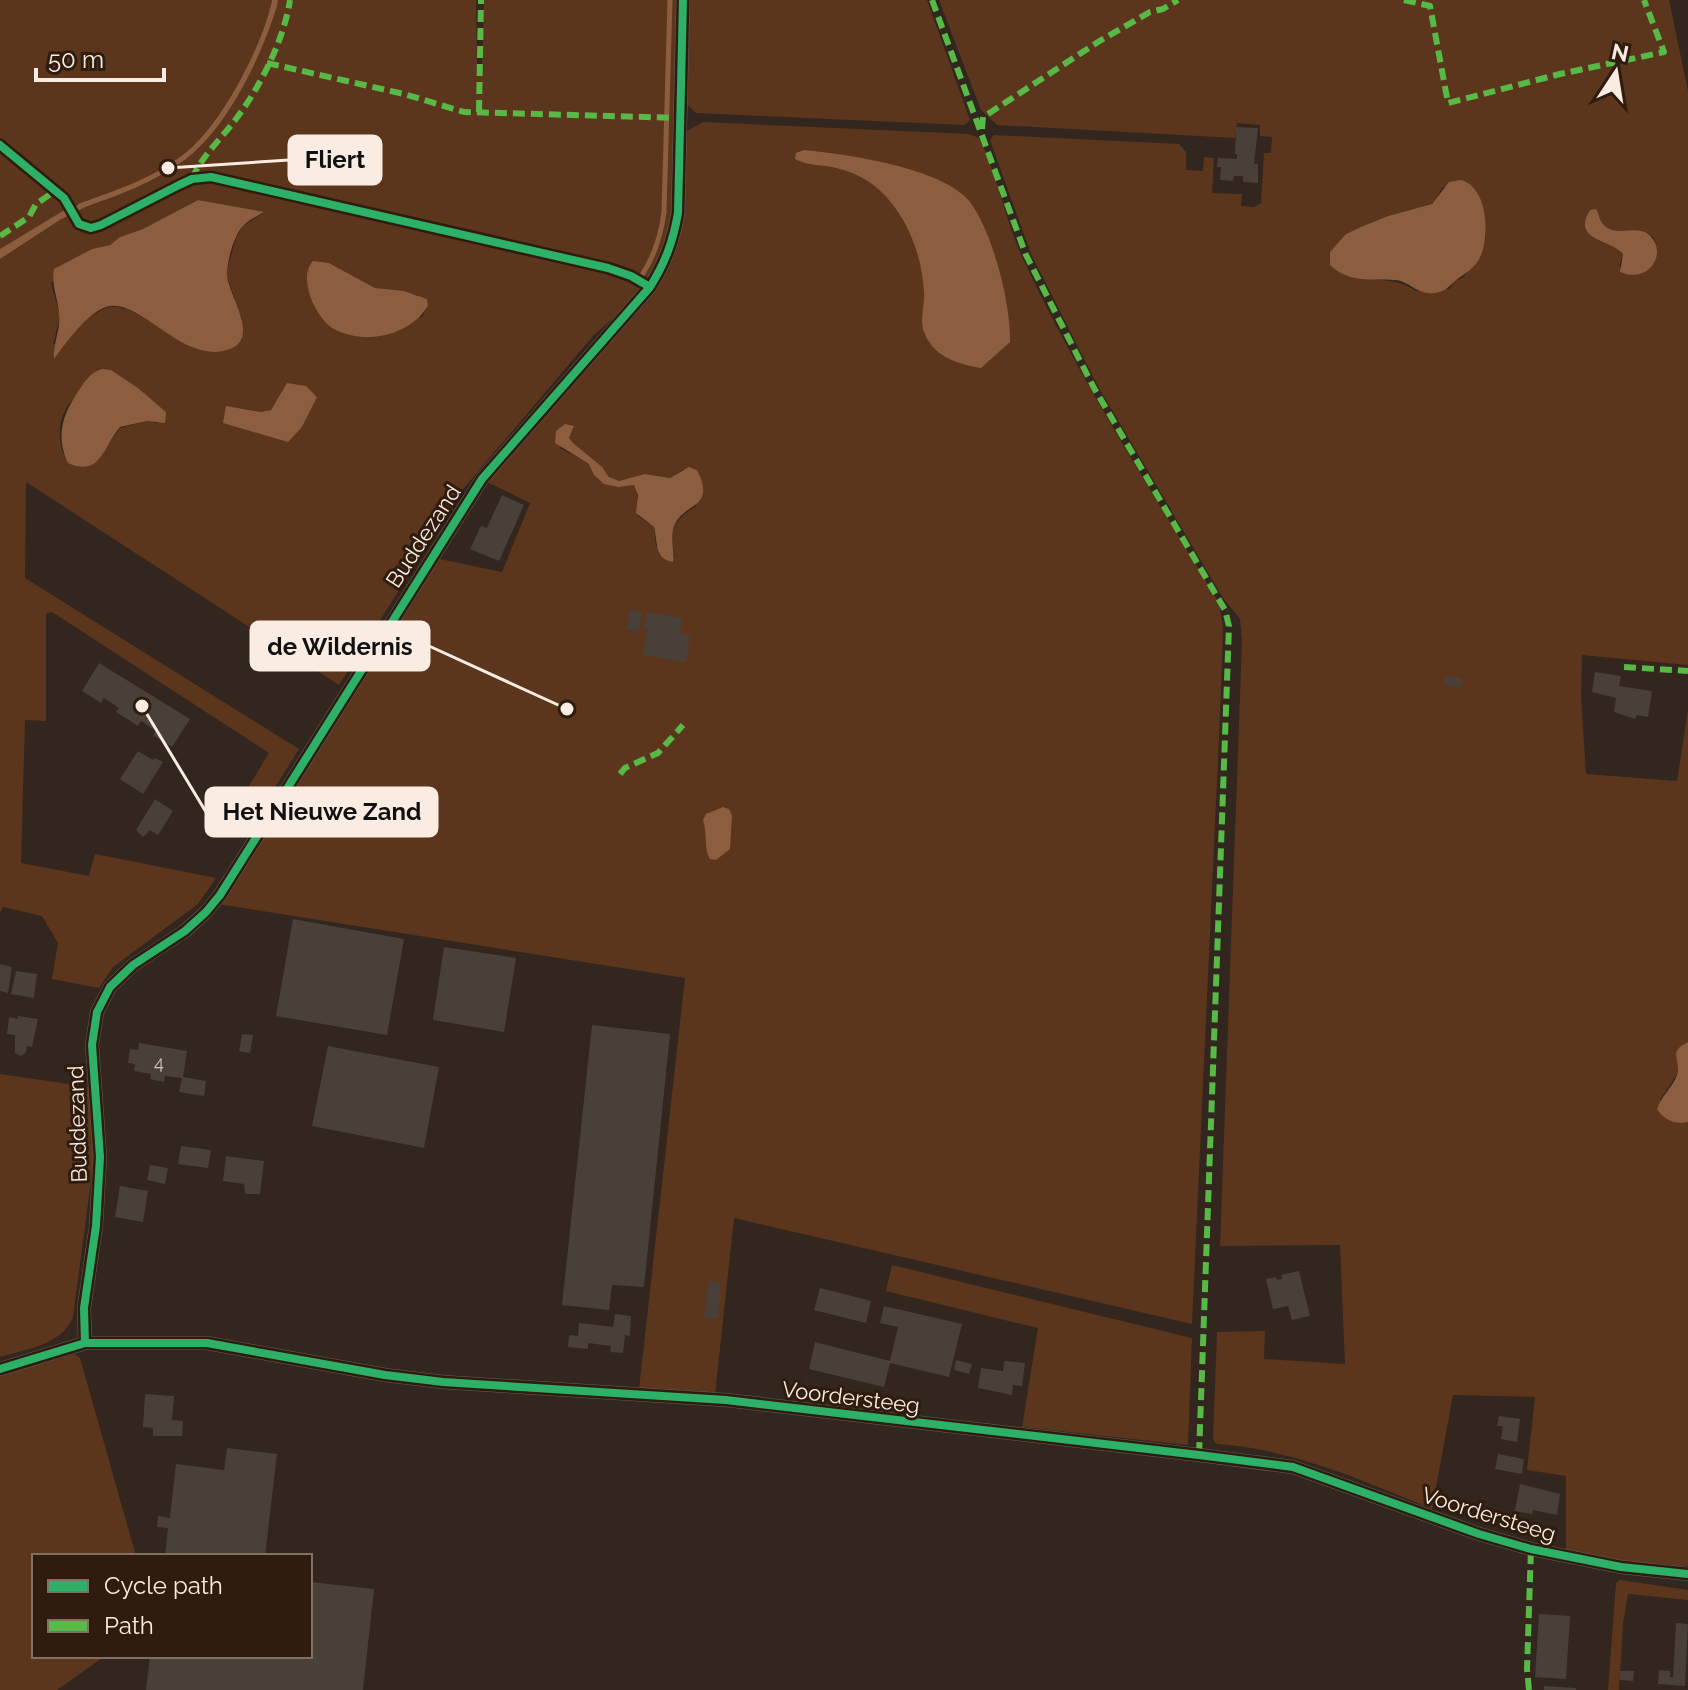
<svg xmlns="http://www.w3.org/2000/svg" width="1688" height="1690" viewBox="0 0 1688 1690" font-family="Raleway,sans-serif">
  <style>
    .green { fill: #5b361c; fill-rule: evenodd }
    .water { fill: #8c5e3f }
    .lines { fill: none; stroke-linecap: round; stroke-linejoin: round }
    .stream { stroke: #8c5e3f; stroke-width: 5 }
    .building { fill: #4a403a }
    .street { stroke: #636060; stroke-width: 14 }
    .quiet { stroke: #58b947; stroke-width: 6; stroke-dasharray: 12 6; stroke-linecap: butt }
    .cycleway-casing { stroke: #2f1c0e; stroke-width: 13 }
    .cycleway { stroke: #2db169; stroke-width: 8 }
    .labels { text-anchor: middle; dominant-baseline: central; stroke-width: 6; stroke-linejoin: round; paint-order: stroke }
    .number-label { font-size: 18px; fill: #cec1b9 }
    .street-label { font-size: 22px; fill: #faece3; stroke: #2f1c0e }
    .leader { fill: none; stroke: #faece3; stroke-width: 3 }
    .callout-dot { fill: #faece3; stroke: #2f1c0e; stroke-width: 3 }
    .callout { fill: #faece3; stroke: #faece3; stroke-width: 3 }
    .callout-label { font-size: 24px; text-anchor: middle; font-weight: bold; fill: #111 }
  </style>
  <rect width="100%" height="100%" fill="#32261f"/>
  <!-- green -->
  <path class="green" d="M0,0H272C262,47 227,112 193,146C180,159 163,169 147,177C123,190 96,195 72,207L65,196L0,141Z
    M278,0H476L477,65L482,66L484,0H678L672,212L669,237L648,281L609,265L216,175H204L183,180L96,224L81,222L74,211C164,181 203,162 247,75C259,51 273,26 278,0Z
    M688,0H927L970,120L964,125L696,113L686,103Z
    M939,0H1669L1688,91V665L1582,655L1581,696L1586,774L1677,781L1688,710V1042L1683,1045L1677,1074L1660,1100L1685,1123L1688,1122V1566H1650L1566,1551V1476L1527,1470L1535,1397L1453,1395L1432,1509C1365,1481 1289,1448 1216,1444L1213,1439L1217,1332L1265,1331L1264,1359L1345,1364L1340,1245L1220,1246L1242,641L1240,619L1223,598L1099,388L1031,254L990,140L994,135L1179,144L1186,152V170L1203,171L1204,157L1214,158L1212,193L1242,194L1241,206L1254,207L1261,203L1264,153H1271L1272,137L1260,136V125L1237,123L1235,138L997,125L981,110ZM1443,187L1477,191L1486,237L1464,277L1455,281L1449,289L1416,291C1390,271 1354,289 1330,265L1346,234L1388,216L1432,204ZM1596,210C1601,217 1600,225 1610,229C1631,238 1666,218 1654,264L1619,267L1623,254L1616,247L1608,244Z
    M703,122L969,134L979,138C998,176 1005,220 1023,259C1079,379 1151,490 1219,603L1223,626L1221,693L1192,1324L734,1218L715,1395L639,1389L685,978L218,904L435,558L502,572L530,503L487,482L666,271L687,131ZM574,426L569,438L573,443L613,480L623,481L645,474L670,478L682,470L694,468C702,478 697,493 696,506C673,521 668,530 675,558L656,546L654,527L638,516L637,490L634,485C612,483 600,491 590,464L560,448Z
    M0,148L62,200L66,209L0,249Z
    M216,181L607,270L630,278L643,287L627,306L593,336L464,488L339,685L26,482L25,578L299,749L259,813L232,814L269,753L52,612L46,613V721L25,720L21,863L89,876L95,854L216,878L198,904L113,967L99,988L52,979L58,943L42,916L3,907L0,913V259L69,214L80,227L94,230L183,186L193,182ZM198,200L263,213L243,226L236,238L226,274L242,319L192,346C168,339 130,299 106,308C93,312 67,336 53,345L60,316L51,283L92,249L110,245L120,237L143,229ZM329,263L375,288L418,295L428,306L422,317L327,324L324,317ZM111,370L138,388L166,412L158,423L147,421L120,428L97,461L63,453C50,408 79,391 111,370ZM287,383L317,396L302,427L239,408L261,412L271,410Z
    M0,1074L89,1087L94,1158L73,1317C62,1345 27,1349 0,1357Z
    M892,1265L1192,1338L1188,1445L1022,1427L1038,1328L886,1291Z
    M75,1354L80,1358L136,1556H34V1656H105L57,1690H0V1375Z
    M1620,1580L1688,1590V1600L1628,1594L1623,1624L1619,1690H1608L1616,1583Z"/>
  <!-- water -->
  <path class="water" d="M272,0H278L277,6C262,55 228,127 186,159C154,183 117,196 80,209L78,204C116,190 152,179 184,154C221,126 263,45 272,0Z
    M804,150C846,154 944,168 970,202C993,233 1011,304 1010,342L981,368C957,364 931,356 923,329C920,318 925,303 924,292C922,259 911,226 889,200C872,180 852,170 826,166C815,165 804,164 795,159L796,153Z
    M1460,180C1487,185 1490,233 1481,255C1476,268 1465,273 1455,281C1448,287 1446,291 1435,293C1416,295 1410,281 1395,280C1372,279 1348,283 1330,265V252L1346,234L1361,227L1388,216L1432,204L1449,182Z
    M198,200L264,212C257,216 249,220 243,226C234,235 228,259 227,272C225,291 262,337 230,349C183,367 140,296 106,307C86,314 66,343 54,359C53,343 61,329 59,314C58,297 51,286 54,269L92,249L110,245L120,237L143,229Z
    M66,209L69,214L0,259V249Z
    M1596,209C1600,215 1599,221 1605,226C1618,237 1635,225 1648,234C1669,250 1651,285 1620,272L1623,254C1611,239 1571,241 1590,210Z
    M313,261L329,263L375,288L404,291L427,299L428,306C410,335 366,346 334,329C316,319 297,278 313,261Z
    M102,369L111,370L138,388L166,412L165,423L147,421L120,427C104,445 101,478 68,463C55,435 63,414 79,390C85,381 91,372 102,369Z
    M287,383L306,386L317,397L302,427L288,442L223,423L226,406L261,412L271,410Z
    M565,424L574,426L569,438L573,443L602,467L609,477L619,481L645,474L670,478L689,467L697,470C716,508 686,502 675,524C669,537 675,550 673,562C654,559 658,542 654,527L636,513L638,495L634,485L618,487L604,484L594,475L589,464L555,443L556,431Z
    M723,807L729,809L732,815L730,849L716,860L710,859C703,847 708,835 703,820L706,814Z
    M1688,1042V1122C1675,1125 1664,1120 1657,1109C1661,1096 1673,1087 1677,1075C1682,1059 1666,1053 1688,1042Z"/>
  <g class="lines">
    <!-- stream -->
    <path class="stream" d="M62,216L85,204
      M642,275C655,255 661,236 664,212L670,0"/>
  </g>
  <!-- building -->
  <path class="building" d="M1236,127L1258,128L1254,164H1258V183L1243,182V176H1234L1233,181L1220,180L1221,167H1217L1218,158L1237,159V154H1235Z
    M502,495L524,505L499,561L470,549L481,526L487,528Z
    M630,610L642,612L639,632L626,629Z
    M647,612L682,618L680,634L690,636L686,662L642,655L648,630L643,629Z
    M99,663L190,719L172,747L153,735L156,731L141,721L138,726L116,712L119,708L104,698L101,703L82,691Z
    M1595,672L1621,676L1619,686L1652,691L1648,717L1637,715L1635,719L1614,712L1616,698L1592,692Z
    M1446,676L1462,678L1461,687L1444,685Z
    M138,751L153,760L155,758L163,762L143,794L120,779Z
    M155,799L173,811L158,835L150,830L143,837L136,830Z
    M293,919L404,939L387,1035L276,1016Z
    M444,947L516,958L504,1032L433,1020Z
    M0,964L12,967L8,993L0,991Z
    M16,971L37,974L34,998L11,994Z
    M18,1016L38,1019L32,1047L27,1046L26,1052L21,1056L15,1053V1035L7,1034L9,1017L18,1019Z
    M592,1025L670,1034L644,1287L612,1285L609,1310L562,1305Z
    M242,1034L253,1035L250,1053L239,1051Z
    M139,1043L187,1051L183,1077L206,1081L204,1096L179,1092L182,1078L165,1076L164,1082L150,1079L151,1074L134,1071L135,1064L128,1063L130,1049L138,1050Z
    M328,1046L439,1067L424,1148L312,1126Z
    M181,1146L211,1150L208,1168L178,1164Z
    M226,1156L264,1161L260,1194H245L244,1184L223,1181Z
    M150,1165L168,1168L165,1184L147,1180Z
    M120,1186L148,1191L143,1222L115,1217Z
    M1299,1271L1310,1316L1292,1320L1288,1306L1273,1309L1266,1279L1276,1277L1277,1280L1282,1279L1281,1275Z
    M709,1281L721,1282L718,1319L704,1318Z
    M820,1288L871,1301L866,1323L814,1310Z
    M884,1306L962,1324L949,1377L890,1363L884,1387L809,1369L815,1342L890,1361L898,1327L880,1323Z
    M615,1314L631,1316L630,1336L625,1335L623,1353L610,1352L611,1346L588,1343V1349L568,1347L569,1335L578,1336L579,1323L613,1327Z
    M956,1360L972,1364L969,1374L954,1370Z
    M1004,1361L1025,1363L1022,1386L1013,1385L1012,1395L978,1388L981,1368L1003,1371Z
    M145,1394L174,1396L172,1420L183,1421L182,1436H153V1428L143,1427Z
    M1499,1416L1520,1419L1517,1442L1501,1439L1503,1426H1497Z
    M227,1448L277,1454L265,1556H165L168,1528L157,1527L158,1516L170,1518L176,1464L224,1470Z
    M1498,1454L1524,1459L1522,1474L1495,1469Z
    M1520,1484L1560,1494L1557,1515L1533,1510L1532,1514L1515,1511Z
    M310,1582L374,1589L363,1690H146L150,1656H310Z
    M1539,1614L1570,1616L1566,1679L1535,1677Z
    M1676,1623L1688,1624L1685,1686L1658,1684L1659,1670L1670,1671V1677H1673Z
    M1620,1671H1634L1633,1681L1620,1680Z
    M1544,1686L1576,1688V1690H1544Z"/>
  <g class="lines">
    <!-- street -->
    <path class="street" d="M85,1343L84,1308L96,1226L100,1157L92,1045L97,1012L110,987L133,965L185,931L206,912L220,895L482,479L650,287C665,263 673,242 678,213L683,0
      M0,1369L85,1343H207L385,1375L443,1382L726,1400L1199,1455L1293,1467L1479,1534L1531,1549L1621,1567L1688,1574"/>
    <!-- quiet -->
    <path class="quiet" d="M932,0L1026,255L1094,388L1225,610L1229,626L1199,1455
      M1404,0L1430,6L1448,103L1560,74L1664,52L1644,0
      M267,63L404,94L464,112L681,118
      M479,112L481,0
      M982,129L983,117L991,112L1098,42L1150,12L1163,9L1178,0
      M192,179C201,157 221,139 236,119C260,87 284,40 290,0
      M0,236L29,217L36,204L55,191
      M1624,667L1688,671
      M620,774L625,768L658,753L683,725
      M1529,1690L1527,1669L1531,1549"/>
    <!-- cycleway casing -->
    <g class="cycleway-casing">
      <path id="cycleway" d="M0,145L64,198L79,224L91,228L101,225L179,185L192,179L211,177L608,268L631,276L650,287
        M85,1343L84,1308L96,1226L100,1157L92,1045L97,1012L110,987L133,965L185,931L206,912L220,895L482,479L650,287C665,263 673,242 678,213L683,0
        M0,1369L85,1343H207L385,1375L443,1382L726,1400L1199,1455L1293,1467L1479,1534L1531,1549L1621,1567L1688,1574"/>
    </g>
    <!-- cycleway -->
    <use href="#cycleway" class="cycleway"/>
  </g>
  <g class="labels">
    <!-- number labels -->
    <g class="number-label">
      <text x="159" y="1062">4</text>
    </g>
    <!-- street labels -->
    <g class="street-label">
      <text transform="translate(423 536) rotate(-57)">Buddezand</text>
      <text transform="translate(77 1124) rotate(-92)">Buddezand</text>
      <text transform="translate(851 1397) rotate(7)">Voordersteeg</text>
      <text transform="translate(1489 1514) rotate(17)">Voordersteeg</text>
    </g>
  </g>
  <!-- callouts -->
  <path class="leader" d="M168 168L289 160M567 709L429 646M142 706L206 812"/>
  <g class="callout-dot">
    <circle cx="168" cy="168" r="8"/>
    <circle cx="567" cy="709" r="8"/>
    <circle cx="142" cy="706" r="8"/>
  </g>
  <g class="callout">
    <rect x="289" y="136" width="92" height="48" rx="8"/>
    <rect x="251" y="622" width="178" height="48" rx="8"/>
    <rect x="206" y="788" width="231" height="48" rx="8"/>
  </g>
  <g class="callout-label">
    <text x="335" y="168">Fliert</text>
    <text x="340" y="655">de Wildernis</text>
    <text x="322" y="820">Het Nieuwe Zand</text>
  </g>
  <!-- legend -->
  <rect x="32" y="1554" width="280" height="104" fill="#2f1c0e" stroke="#806f63" stroke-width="2"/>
  <rect x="48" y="1580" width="40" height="12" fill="#2db169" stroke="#806f63" stroke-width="2"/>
  <text x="104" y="1594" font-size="24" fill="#faece3">Cycle path</text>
  <rect x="48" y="1620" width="40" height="12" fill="#58b947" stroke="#806f63" stroke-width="2"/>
  <text x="104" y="1634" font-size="24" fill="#faece3">Path</text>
  <!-- north arrow -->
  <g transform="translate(1616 72) rotate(12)" stroke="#2f1c0e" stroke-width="6" paint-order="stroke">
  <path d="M0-6L14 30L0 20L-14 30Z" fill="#faece3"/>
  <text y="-12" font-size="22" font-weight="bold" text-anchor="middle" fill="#faece3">N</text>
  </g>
  <!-- scale -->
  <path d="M36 68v12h128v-12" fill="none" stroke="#faece3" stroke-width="4"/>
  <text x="48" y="68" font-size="24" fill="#faece3" stroke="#2f1c0e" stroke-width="6" paint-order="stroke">50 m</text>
</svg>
